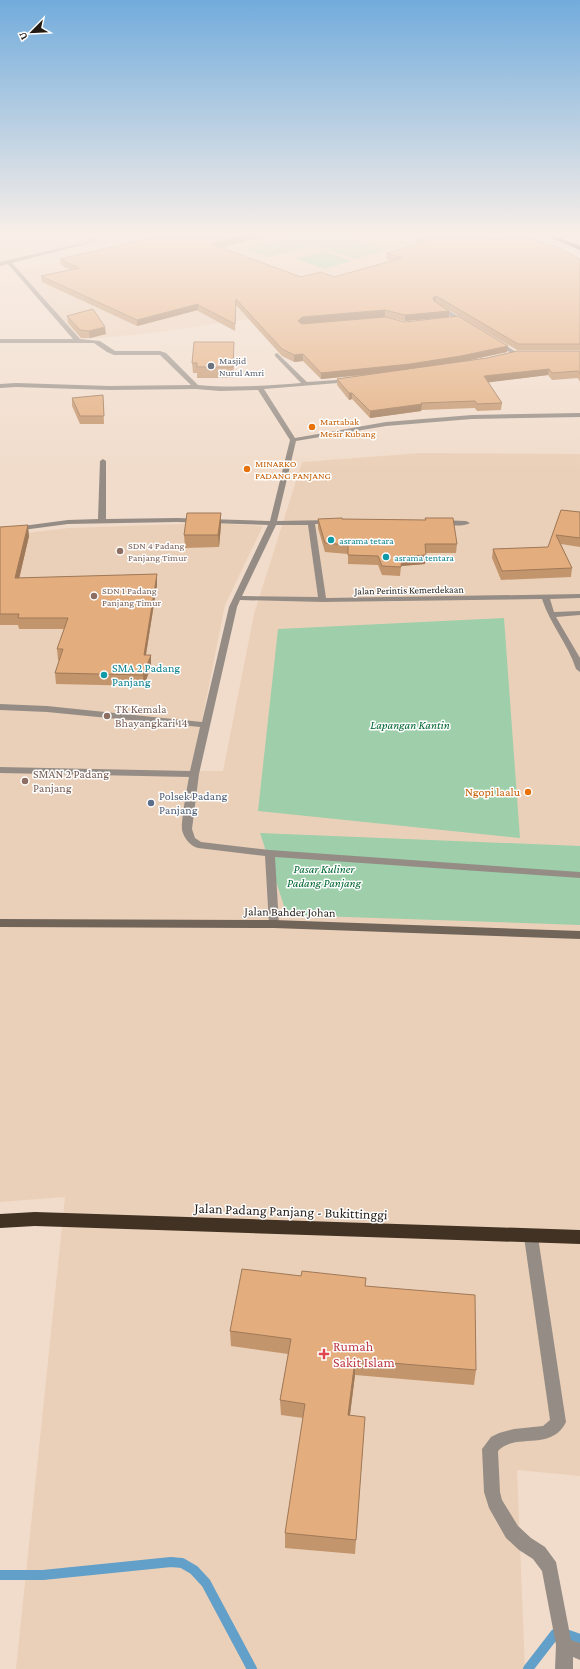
<svg xmlns="http://www.w3.org/2000/svg" width="580" height="1669" viewBox="0 0 580 1669" font-family="'Crimson Pro',serif">
  <style>
    .built { fill: #ebd0b9 }
    .green { fill: #9ecfaa }
    .lines { fill: none; stroke-linecap: round; stroke-linejoin: round }
    .stream { stroke: #629fc9; stroke-width: 10 }
    .street { fill: #958d85; fill-rule: evenodd }
    .secondary { fill: #71655a; fill-rule: evenodd }
    .highway { fill: #413223; fill-rule: evenodd }
    .wall { fill: #c3956c }
    .shaded-wall { fill: #9f7958 }
    .building { fill: #e3ad7e; stroke: #9f7958 }
    .worship-dot { fill: #6b7280; stroke: #fff; stroke-width: 1.5 }
    .food-dot { fill: #e8710a; stroke: #fff; stroke-width: 1.5 }
    .culture-dot { fill: #0f9aa8; stroke: #fff; stroke-width: 1.5 }
    .education-dot { fill: #8d6e63; stroke: #fff; stroke-width: 1.5 }
    .service-dot { fill: #5c6f8a; stroke: #fff; stroke-width: 1.5 }
    .health-dot { fill: #e0444e; stroke: #fff; stroke-width: 1.5 }
    .labels { text-anchor: middle; dominant-baseline: central; stroke-width: 3; stroke-linejoin: round; paint-order: stroke }
    .far-worship-label { font-size: 10px; fill: #5b616d; stroke: #fff; text-anchor: start }
    .far-food-label { font-size: 10px; fill: #c56008; stroke: #fff; text-anchor: start }
    .far-culture-label { font-size: 10px; fill: #0d838f; stroke: #fff; text-anchor: start }
    .far-education-label { font-size: 10px; fill: #785e54; stroke: #fff; text-anchor: start }
    .far-street-label { font-size: 10px; fill: #221b15; stroke: #fff }
    .culture-label { font-size: 12px; fill: #0d838f; stroke: #fff; text-anchor: start }
    .education-label { font-size: 12px; fill: #785e54; stroke: #fff; text-anchor: start }
    .park-label { font-size: 12px; font-style: italic; fill: #006631; stroke: #fff }
    .food-label { font-size: 12px; fill: #c56008; stroke: #fff; text-anchor: end }
    .service-label { font-size: 12px; fill: #4e5e75; stroke: #fff; text-anchor: start }
    .street-label { font-size: 12px; fill: #221b15; stroke: #fff }
    .near-street-label { font-size: 14px; fill: #221b15; stroke: #fff }
    .near-health-label { font-size: 14px; fill: #be3a42; stroke: #fff; text-anchor: start }
  </style>
  <rect width="100%" height="100%" fill="#f1dccb"/>
  <!-- built -->
  <path class="built" d="M173,235H403L397,237L466,269L378,308L241,320L153,333L78,340L73,332L18,269L59,263L119,251Z
    M421,453L580,454V1476L517,1470L525,1669H16L65,1197L0,1202V536L68,528L210,523L263,526L225,605L192,771H223L254,614L302,462Z"/>
  <!-- green -->
  <path class="green" d="M302,235H341L385,250L355,259L293,238Z
    M290,238L312,245L269,257L247,249Z
    M324,251L352,261L324,269L296,259Z
    M504,618L520,838L258,811L278,629Z
    M260,833L580,846V925L287,915Z"/>
  <g class="lines">
    <!-- stream -->
    <path class="stream" d="M0,1575H43L171,1562L182,1563L194,1570L206,1583L252,1669
      M528,1669L555,1634L560,1632L580,1639"/>
    <!-- street -->
    <path class="street" d="M82,235H88L97,241L12,263L80,339L100,341L115,351H160L166,353L198,385C232,388 266,386 301,383L275,356V354L277,353L307,382L352,379L353,380L350,382L264,389L295,438L386,422L472,415L580,413V417L472,419L386,426L296,441L277,521L331,520L335,522L331,524H315L326,598L580,594V598L550,599L554,612L580,611V615L556,617L580,658V672L576,669C568,644 550,624 542,599L322,602L240,600L237,607L199,774L192,829L195,838L201,842L270,850L580,872V878L275,857L279,924L278,927H270L269,924L265,856L198,848C190,846 184,838 182,830C181,821 187,788 189,777L0,773V767L190,771L200,727L47,712L0,710V704L47,706L202,722L229,607L268,525L177,522L68,524L0,533V529L68,520L98,519L100,461L103,459L106,461V519L177,518L270,521L290,440L258,390L220,391L196,389L109,390L16,387L0,388V384L16,383L109,386L191,385L160,355H114L107,352L94,343H0V339H73L8,264L0,266V262L91,241ZM276,525H308L318,597L242,596Z
      M562,235H569L560,240L556,239Z
      M436,305H440L470,324L465,325L436,307Z
      M494,340H498L519,354L514,355L494,342Z
      M438,520L466,521L470,523C464,527 443,526 437,522Z
      M531,1231L536,1233L538,1237L566,1422C552,1452 515,1432 498,1451L500,1492L502,1500L518,1526L531,1538L545,1547L556,1562L571,1640L580,1643V1660L573,1657V1669H555L556,1645L542,1571L533,1559L519,1550L506,1538L489,1508L484,1492L482,1449L491,1437L499,1433L514,1429L543,1426L550,1420L524,1237L526,1233Z"/>
    <!-- secondary -->
    <path class="secondary" d="M0,919L274,920L580,931V939L274,928L0,927Z"/>
    <!-- highway -->
    <path class="highway" d="M543,235H552L580,246V250Z
      M35,1212L580,1230V1244L35,1226L0,1228V1214Z"/>
  </g>
  <!-- wall -->
  <path class="wall" d="M164,235H270L221,248L301,277H334L392,261L387,259V253L416,245V239L496,240L580,259V350H517L435,302L449,317L405,321L385,317L302,324L508,346L507,352L469,360L580,351V382L578,378L552,380L548,375L488,382L502,403L501,410L477,411L475,408L422,410L421,411L370,418L352,399L349,400L337,385V379L365,375L321,379L303,361L294,362L282,356L236,305L235,331L198,311V310L137,326L42,282L41,276L71,270L61,265L60,259Z
    M67,316L106,334L90,338H81L68,323Z
    M234,353L233,378H197V373H193L192,363Z
    M103,395L104,424H80L72,406V398Z
    M561,510L580,512V547L561,544L572,568L571,577L501,580L492,558L493,549L548,547Z
    M425,518L457,544L456,553H425V564L401,566L400,576L382,575L378,565L348,564V554L325,552L318,528V519L425,520Z
    M221,525L219,547L185,548L184,535Z
    M0,527L29,536L19,578L157,574V585L146,655H151V666L144,686L56,684L55,673L59,660H58L57,649L64,629H19L18,625H0Z
    M301,1276L366,1278L365,1286L476,1370L474,1385L355,1375L350,1415L364,1432L355,1554L285,1548V1533L303,1418L281,1415L280,1400L288,1354L231,1346L230,1331Z"/>
  <!-- shaded-wall -->
  <path class="shaded-wall" d="M247,235H270L211,250V244Z
    M436,296L435,302L432,304L433,298Z
    M198,304V310L137,326V320Z
    M385,310V317L302,324L298,327V321L302,317Z
    M449,311V317L405,321V315Z
    M105,327L106,334L90,338L89,331Z
    M234,342V353L233,378V367Z
    M508,346L507,352L461,362L410,370L321,379V373Z
    M303,354V361L294,362V355Z
    M549,369L548,375L484,383V376Z
    M349,393H352V399L349,400Z
    M422,404L421,411L370,418V411Z
    M221,513V525L219,547L218,535Z
    M28,525L29,536L17,588L15,578Z
    M426,555L425,564L401,566L400,576L402,557Z
    M157,574V585L144,666V655Z
    M151,655V666L144,686L143,675Z
    M355,1360V1375L348,1430V1415Z"/>
  <!-- building -->
  <path class="building" d="M164,235H247L211,244L301,277L321,272L334,277L402,258L387,253L426,242L416,239L431,235H482L496,240L513,235H518L559,248L580,259V344H518L436,296L433,298L434,301L449,311L405,315L385,310L302,317L298,321L302,324L385,317L405,322L458,316L508,346L461,356L410,364L321,373L303,354L294,355L282,349L236,299L235,324L198,305V304L137,320L41,276L79,268L60,259Z
    M93,309L105,327L89,331L80,330L67,316Z
    M194,342H234L233,367H197V363H192Z
    M517,351H580V374L578,371L552,373L549,369L484,376L502,403L477,404L475,401L421,403L422,404L370,411L352,393H349L337,379L487,358Z
    M103,395L104,416H80L72,398Z
    M561,510L580,512V538L556,535L572,568L502,571L493,549L548,547Z
    M187,513H221L218,535H184Z
    M342,518V519L426,520L425,518H453L457,544H425L426,555L402,557L401,567L382,566L378,556L348,555V545L325,543L318,519Z
    M28,525L15,578L157,574L144,655H151L143,675L55,673L63,649H57L68,618H18L19,614H0V527Z
    M242,1269L301,1276L302,1271L366,1278L365,1286L475,1295L476,1370L355,1360L348,1415L365,1417L356,1540L285,1533L305,1404L280,1400L291,1339L230,1331Z"/>
  <!-- sky -->
  <linearGradient id="sky" x2="0" y2="1"><stop stop-color="#72acdc"/><stop offset="0.5" stop-color="#f9efe8"/><stop offset="1" stop-color="#f9efe8" stop-opacity="0"/></linearGradient>
  <rect width="580" height="469" fill="url(#sky)"/>
  <!-- markers -->
  <circle class="worship-dot" cx="211" cy="366" r="4"/>
  <g class="food-dot">
    <circle cx="312" cy="427" r="4"/>
    <circle cx="247" cy="469" r="4"/>
    <circle cx="528" cy="792" r="4"/>
  </g>
  <g class="culture-dot">
    <circle cx="331" cy="540" r="4"/>
    <circle cx="386" cy="557" r="4"/>
    <circle cx="104" cy="675" r="4"/>
  </g>
  <g class="education-dot">
    <circle cx="120" cy="551" r="4"/>
    <circle cx="94" cy="596" r="4"/>
    <circle cx="107" cy="716" r="4"/>
    <circle cx="25" cy="781" r="4"/>
  </g>
  <circle class="service-dot" cx="151" cy="803" r="4"/>
  <path class="health-dot" d="M322 1348h4v4h4v4h-4v4h-4v-4h-4v-4h4z"/>
  <g class="labels">
    <!-- far-worship labels -->
    <g class="far-worship-label">
      <text x="219" y="360">Masjid<tspan x="219" dy="12">Nurul Amri</tspan></text>
    </g>
    <!-- far-food labels -->
    <g class="far-food-label">
      <text x="320" y="421">Martabak<tspan x="320" dy="12">Mesir Kubang</tspan></text>
      <text x="255" y="463">MINARKO<tspan x="255" dy="12">PADANG PANJANG</tspan></text>
    </g>
    <!-- far-culture labels -->
    <g class="far-culture-label">
      <text x="339" y="540">asrama tetara</text>
      <text x="394" y="557">asrama tentara</text>
    </g>
    <!-- far-education labels -->
    <g class="far-education-label">
      <text x="128" y="545">SDN 4 Padang<tspan x="128" dy="12">Panjang Timur</tspan></text>
      <text x="102" y="590">SDN 1 Padang<tspan x="102" dy="12">Panjang Timur</tspan></text>
    </g>
    <!-- far-street labels -->
    <g class="far-street-label">
      <text transform="translate(409 590) rotate(-1)">Jalan Perintis Kemerdekaan</text>
    </g>
    <!-- culture labels -->
    <g class="culture-label">
      <text x="112" y="668">SMA 2 Padang<tspan x="112" dy="14">Panjang</tspan></text>
    </g>
    <!-- education labels -->
    <g class="education-label">
      <text x="115" y="709">TK Kemala<tspan x="115" dy="14">Bhayangkari 14</tspan></text>
      <text x="33" y="774">SMAN 2 Padang<tspan x="33" dy="14">Panjang</tspan></text>
    </g>
    <!-- park labels -->
    <g class="park-label">
      <text x="410" y="725">Lapangan Kantin</text>
      <text x="324" y="869">Pasar Kuliner<tspan x="324" dy="14">Padang Panjang</tspan></text>
    </g>
    <!-- food labels -->
    <g class="food-label">
      <text x="520" y="792">Ngopi laalu</text>
    </g>
    <!-- service labels -->
    <g class="service-label">
      <text x="159" y="796">Polsek Padang<tspan x="159" dy="14">Panjang</tspan></text>
    </g>
    <!-- street labels -->
    <g class="street-label">
      <text transform="translate(290 912) rotate(1)">Jalan Bahder Johan</text>
    </g>
    <!-- near-street labels -->
    <g class="near-street-label">
      <text transform="translate(291 1211) rotate(2)">Jalan Padang Panjang - Bukittinggi</text>
    </g>
    <!-- near-health labels -->
    <g class="near-health-label">
      <text x="333" y="1346">Rumah<tspan x="333" dy="16">Sakit Islam</tspan></text>
    </g>
  </g>
  <!-- north arrow -->
  <g transform="translate(32 32) rotate(246)" stroke="#ffffff" stroke-width="3" paint-order="stroke">
  <path d="M0-3L7 15L0 10L-7 15Z" fill="#221b15"/>
  <text y="-6" font-size="11" font-weight="bold" text-anchor="middle" fill="#221b15">U</text>
  </g>
</svg>
